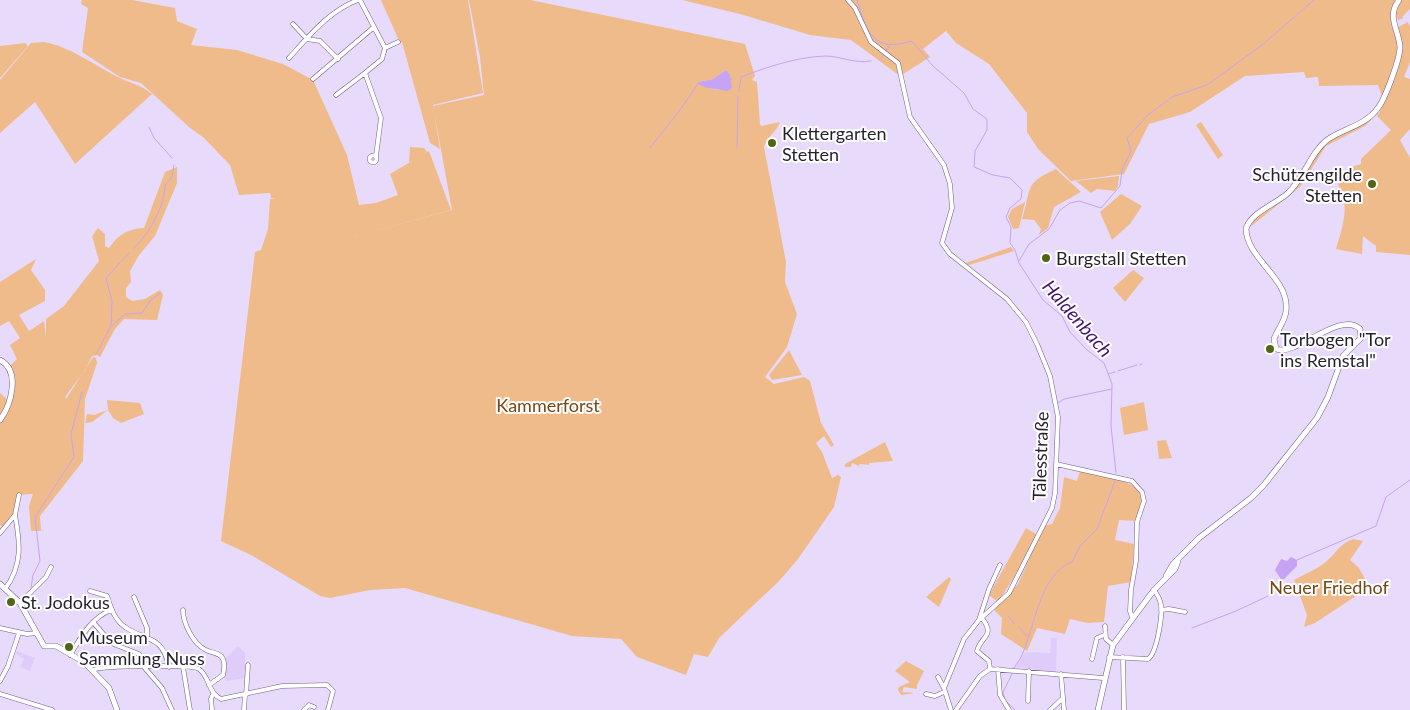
<svg xmlns="http://www.w3.org/2000/svg" width="1410" height="710" viewBox="0 0 1410 710" font-family="Lato,sans-serif">
  <style>
    .built { fill: #dfccfb }
    .green { fill: #f0bb8a; fill-rule: evenodd }
    .water { fill: #c7a3f4 }
    .lines { fill: none; stroke-linecap: round; stroke-linejoin: round }
    .stream { stroke: #c7a3f4; stroke-width: 1 }
    .minor-casing { stroke: #6f6083; stroke-width: 5 }
    .major-casing { stroke: #6f6083; stroke-width: 6 }
    .minor { stroke: #fff; stroke-width: 4 }
    .major { stroke: #fff; stroke-width: 5 }
    .poi-dot { fill: #506614; stroke: #fff; stroke-width: 2 }
    .labels { text-anchor: middle; dominant-baseline: central; stroke-width: 4; stroke-linejoin: round; paint-order: stroke }
    .poi-label { font-size: 18px; fill: #261f2e; stroke: #fff; text-anchor: start }
    .park-label { font-size: 18px; fill: #764814; stroke: #fff }
    .street-label { font-size: 18px; fill: #261f2e; stroke: #fff }
    .water-label { font-size: 19px; font-style: italic; fill: #461271; stroke: #fff }
  </style>
  <rect width="100%" height="100%" fill="#e8dafb"/>
  <!-- built -->
  <path class="built" d="M1051,638H1057L1056,672L1016,667L1025,652L1050,653Z
    M238,646L245,653V678L226,681L224,678L228,666L225,665L224,660Z
    M17,651L35,658L30,671L20,667L24,659L16,654Z"/>
  <!-- green -->
  <path class="green" d="M82,0H132L175,8L177,21L197,29L191,45L237,50L283,64L313,80L347,155L359,205L376,203L398,195L390,174L429,151L451,210L353,237L452,210L433,106L484,95L480,57L469,0H530L745,44L755,76L752,80L757,82L760,124L761,126L780,122C776,133 767,136 764,147L786,262L785,282L797,314L787,347L765,377L774,384L804,377L810,381L821,423L834,445L831,447L824,436L816,443L822,452L832,478L838,475L841,477L834,507L798,559L779,581L719,638L708,657L694,654L686,675L637,657L621,639L572,636L405,588L370,590L330,598L320,596L251,555L221,541L255,252L261,250L268,229L270,199L276,198H271L270,193L239,195L230,165L204,138L189,127L141,83L120,77L82,52L88,8L81,4ZM726,70L732,88C721,93 708,89 698,82L713,79Z
    M381,0H468L483,93L433,105L440,149L430,143L402,42L400,43Z
    M682,0H1396C1385,17 1397,29 1398,46C1398,54 1386,88 1382,96L1378,85L1319,86L1318,77L1306,78L1304,72L1245,76L1190,112L1149,124L1124,174L1071,181L1038,149L1027,132V113L989,64L956,43L946,31L923,49L930,57L900,76L851,40L810,35L740,14Z
    M1401,0H1410V9L1402,17L1404,18L1398,20L1395,10Z
    M1408,22L1410,27V62L1404,77L1410,79V129L1400,140L1410,158V255L1376,252V246L1363,236L1362,254L1336,249C1342,229 1351,204 1338,185L1354,166L1361,164V159L1391,130L1377,116C1386,104 1403,62 1402,46C1402,40 1399,34 1398,27Z
    M44,42C71,47 94,65 118,77C131,84 140,84 152,94L75,164L35,102L0,133V80L31,43Z
    M25,43L28,46L0,78V46Z
    M1372,119L1365,126L1326,146L1300,187L1250,227L1256,218L1284,199L1299,183L1326,142Z
    M1201,122L1223,155L1218,159L1196,125Z
    M410,147L424,148L427,152L409,163Z
    M177,167V183L155,236L139,255L130,271L131,282L126,288V297L132,301L145,299L160,290L163,295L157,320L124,319L115,329L100,357L97,355L92,356L85,370L65,397L66,399L93,357L96,358L97,363L85,399L83,461L40,516L41,531H31L29,506L33,494L18,495L15,511L5,528L0,525V393L8,400L13,377L10,366L17,359L10,345L20,338L9,321L0,326V282L36,259L31,270L45,290V301L19,315L29,331L44,321L46,338V319L64,306L99,261L92,236L98,228L105,234V246L109,248C118,235 127,229 144,228L165,172Z
    M1056,169L1081,192L1054,207L1048,228L1039,235L1041,229L1034,220L1022,219C1032,188 1023,184 1056,169Z
    M1119,176L1118,186L1115,191L1097,189L1091,193L1076,181Z
    M1121,194L1142,206L1130,224L1112,240L1100,212Z
    M1025,202L1019,228L1013,229L1008,217L1012,209Z
    M1011,247L1014,251L966,266L963,264Z
    M1133,270L1144,278L1125,302L1113,288Z
    M789,350L802,375L772,380L769,375Z
    M107,400L140,403L144,414L121,423L113,418L108,410L92,422L85,423L87,414L94,415L108,410Z
    M1144,402L1148,430L1124,435L1120,408Z
    M1166,440L1172,458L1159,459L1157,441Z
    M885,442L893,461L869,463V465L860,464L859,466L852,463L851,467H845V464Z
    M1080,471C1096,475 1139,479 1142,498C1142,505 1138,514 1136,521L1119,520L1115,540L1134,544L1131,582L1108,586L1104,622L1088,623L1070,619L1065,634L1037,628L1027,651L1001,634L1002,618L994,610L1018,584L1044,526L1052,524L1060,508L1064,477L1077,481Z
    M1026,528L1036,534L1016,574L998,602L989,595Z
    M1353,539L1363,541L1350,560L1359,568L1366,581L1356,589V596L1315,623L1304,627L1307,615L1294,580C1304,574 1314,571 1323,564C1336,555 1337,545 1353,539Z
    M949,577L951,579L939,607L926,597Z
    M906,661L924,671L917,685V689L904,687L902,692L915,693L901,695L898,690L899,687L910,682L895,671Z"/>
  <!-- water -->
  <path class="water" d="M726,70L730,75L732,88L728,91L707,88L698,84V82L713,79Z
    M1291,557L1297,560V566L1282,581L1275,570L1281,559L1287,561Z"/>
  <g class="lines">
    <!-- stream -->
    <path class="stream" d="M857,0C867,33 873,53 912,41L932,65L964,93L973,109L987,119V130L975,151L974,167L993,175L1010,178L1022,190L1021,199L1010,208L1006,217L1011,227L1010,243L1015,250L1019,263L1043,300L1062,316L1070,332L1086,349L1104,363L1112,384L1111,426L1116,473
      M881,59L890,45
      M731,79H732
      M739,91L741,77C767,67 797,57 825,56C840,56 855,64 871,61
      M149,127L154,138L172,158
      M650,148L680,110L698,84
      M737,148L738,96
      M134,248C149,234 165,206 165,185L172,177L174,165
      M1019,261L1029,244L1049,229L1060,210L1070,203L1079,201L1101,208L1120,186L1122,170L1131,151L1127,138L1148,115L1172,97L1207,85L1262,45L1314,0
      M112,326L125,314L142,313L150,301L160,293
      M96,354L111,326L112,301L106,278L129,253
      M1140,365L1142,364
      M1118,371L1137,365
      M1108,374L1115,372
      M1058,403L1064,399L1112,389
      M1297,560L1376,526L1386,497L1410,480
      M31,588L33,575L40,561L35,517L74,457L71,434L82,392
      M1271,592L1274,586
      M1008,616L1015,624
      M1019,627L1027,636
      M1192,628L1236,611L1268,596
      M1014,668C1016,664 1020,660 1022,655C1034,628 1041,572 1072,562L1080,546L1097,529L1115,481
      M1013,672L1003,692L1005,700L1015,710"/>
    <!-- minor casing -->
    <g class="minor-casing">
      <path id="minor" d="M360,0L385,48
        M848,0L855,8L871,42L898,63L910,117L944,165L950,184L952,208L942,243L950,254L1007,299L1026,322L1037,344L1050,376L1058,417L1055,493L1052,508L1009,593L979,620L964,639L944,688L951,710
        M293,24L307,39L320,41L338,59
        M385,48L398,42
        M289,58C309,36 329,11 358,0
        M313,79L374,27
        M336,95L365,73
        M369.5 159a3.5 3.5 0 1 1 7 0a3.5 3.5 0 1 1-7 0Z
        M376,156L381,118L365,73L382,59L385,48
        M1056,464L1132,481L1142,492L1144,501L1137,522L1136,561L1131,590L1130,611L1132,617
        M0,533L15,515L19,495
        M5,589C23,565 20,542 15,515
        M90,591L107,596C111,608 114,619 125,627C147,642 162,634 169,667
        M134,597L147,628V637
        M20,603L46,577L51,567
        M183,610C183,623 193,644 206,650C212,653 221,653 223,659C225,664 224,671 223,675L209,685
        M1161,610L1169,609L1185,612
        M982,618C996,637 981,635 977,651L989,661L990,669
        M979,620L989,589L1000,565
        M93,622L111,643L139,654L144,667L162,688L172,710
        M1105,626L1106,639L1113,645
        M0,628L27,634L37,633
        M70,655C81,637 91,618 111,610
        M1109,657L1148,659C1157,653 1164,611 1160,601C1159,597 1156,593 1154,590
        M1123,657L1124,710
        M1092,659L1097,638L1104,635
        M183,667L190,710
        M998,669L1000,695L1009,710
        M92,670C102,666 193,664 199,669C210,677 208,693 221,699L282,686L327,685L333,691L328,710
        M1061,674L1064,710
        M938,677L944,688
        M0,681L8,666L19,633
        M0,694L52,710
        M926,694L935,696L944,692
        M246,695L248,665
        M1028,701L1029,671
        M212,710L211,699L213,694
        M244,710L245,695
        M304,710L309,705L314,707
        M956,710L980,676L990,669L1103,678
        M1050,710L1063,698"/>
    </g>
    <!-- major casing -->
    <g class="major-casing">
      <path id="major" d="M0,360C21,371 11,405 0,420
        M1166,576L1173,564L1199,538L1251,498L1263,486L1317,418L1328,397L1343,356L1361,338L1360,329C1340,310 1296,357 1276,349L1274,339C1277,330 1285,322 1286,311C1290,278 1247,260 1246,229C1250,213 1276,204 1288,193C1304,178 1311,152 1327,140C1344,128 1365,126 1378,108C1385,99 1400,59 1400,47C1399,30 1386,17 1399,0
        M0,584L20,603L44,646H56L84,662L109,688L117,710
        M1098,710L1113,645L1154,590L1175,569L1178,561"/>
    </g>
    <!-- minor -->
    <use href="#minor" class="minor"/>
    <!-- major -->
    <use href="#major" class="major"/>
  </g>
  <!-- markers -->
  <g class="poi-dot">
    <circle cx="772" cy="143" r="5"/>
    <circle cx="1372" cy="184" r="5"/>
    <circle cx="1046" cy="258" r="5"/>
    <circle cx="1270" cy="349" r="5"/>
    <circle cx="11" cy="602" r="5"/>
    <circle cx="69" cy="647" r="5"/>
  </g>
  <g class="labels">
    <!-- poi labels -->
    <g class="poi-label">
      <text x="782" y="133">Klettergarten<tspan x="782" dy="21">Stetten</tspan></text>
      <text x="1362" y="174" text-anchor="end">Schützengilde<tspan x="1362" dy="21">Stetten</tspan></text>
      <text x="1056" y="258">Burgstall Stetten</text>
      <text x="1280" y="339">Torbogen "Tor<tspan x="1280" dy="21">ins Remstal"</tspan></text>
      <text x="21" y="602">St. Jodokus</text>
      <text x="79" y="637">Museum<tspan x="79" dy="21">Sammlung Nuss</tspan></text>
    </g>
    <!-- park labels -->
    <g class="park-label">
      <text x="548" y="405">Kammerforst</text>
      <text x="1329" y="587">Neuer Friedhof</text>
    </g>
    <!-- street labels -->
    <g class="street-label">
      <text transform="translate(1040 456) rotate(-88)">Tälesstraße</text>
    </g>
    <!-- water labels -->
    <g class="water-label">
      <text transform="translate(1078 318) rotate(49)">Haldenbach</text>
    </g>
  </g>
</svg>
